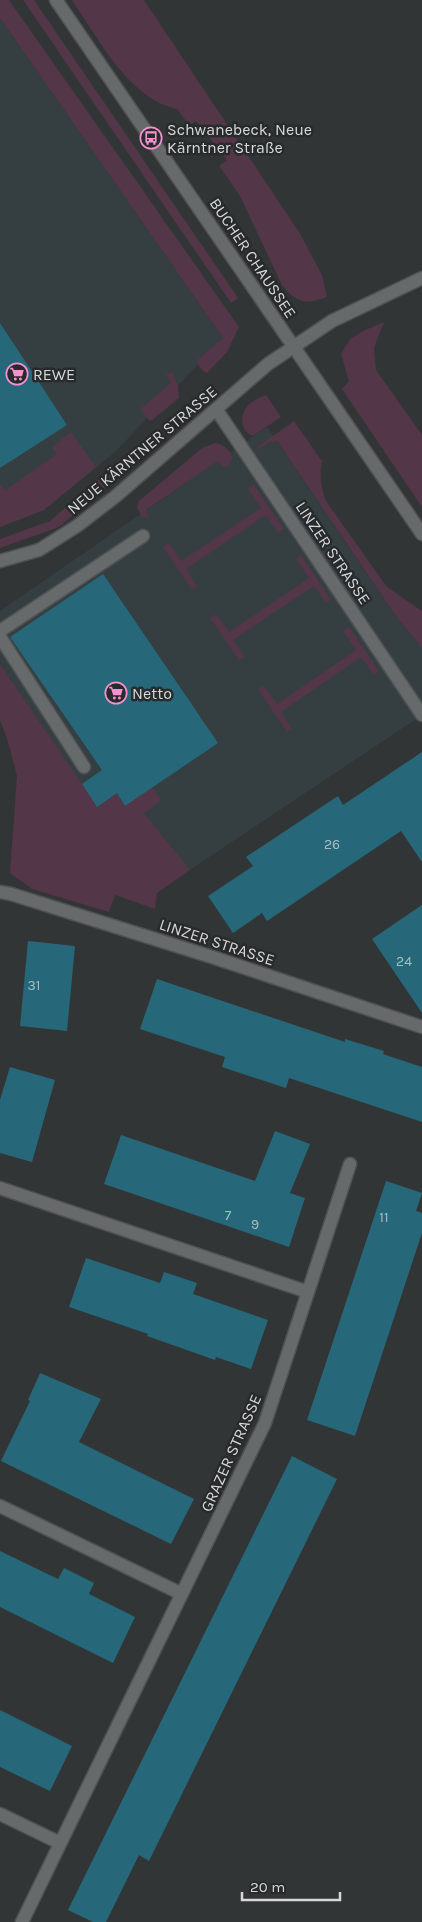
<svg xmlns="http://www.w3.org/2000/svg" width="422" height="1922" viewBox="0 0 422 1922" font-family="Karla,sans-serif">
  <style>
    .built { fill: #353f42 }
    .green { fill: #533647 }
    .building { fill: #26687a }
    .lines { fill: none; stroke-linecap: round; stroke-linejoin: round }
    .service-casing { stroke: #4f5152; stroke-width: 15 }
    .minor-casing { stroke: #4f5152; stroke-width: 15 }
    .secondary-casing { stroke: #4f5152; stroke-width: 15 }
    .service { stroke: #676a6b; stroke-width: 12 }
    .minor { stroke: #676a6b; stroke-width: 12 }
    .secondary { stroke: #676a6b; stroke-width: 12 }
    .labels { text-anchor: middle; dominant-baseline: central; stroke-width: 5; stroke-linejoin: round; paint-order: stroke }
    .number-label { font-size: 14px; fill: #aabcc1 }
    .poi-label { font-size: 16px; fill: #d6d8d9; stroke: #282b2c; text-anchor: start }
    .street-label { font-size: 16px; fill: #d6d8d9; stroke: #282b2c }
  </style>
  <rect width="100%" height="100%" fill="#323536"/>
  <!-- built -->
  <path class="built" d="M0,18L223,338L115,452L44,510L0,527Z
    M267,427L395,615L422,648V715L173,881L95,817L0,670V611Z"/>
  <!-- green -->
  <path class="green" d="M0,0H9L239,327L227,352L207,373L202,370L196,361L223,338L0,18Z
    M23,0H34L238,298L231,303Z
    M72,0H144L299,232L322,275L327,297C306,305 296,303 282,285L239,194L219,166L227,160L196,121L189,125L177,109C129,99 98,38 72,0Z
    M384,322L374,348L376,370L422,435V507L342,389L349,381L341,354L350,339L363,331Z
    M172,372L178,385L179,398L151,421L149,420L140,409L171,383L166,375Z
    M266,395L281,417L253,436C240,431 239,416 248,405C253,400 259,398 266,395Z
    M294,421L322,461C319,476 321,487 326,501L387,587L422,611V648L395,615L277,441L270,442L258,449L257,447Z
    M71,432L96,467L44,510L0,527V484L5,490L57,454L52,447Z
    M215,443C224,445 229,449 233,457L229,466L223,467L218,461L146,510L149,518L142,517L137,508L139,501L202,448Z
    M116,464L118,477L59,527L0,548V539L50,521Z
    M254,485L284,529L278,533L266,515L186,569L197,586L192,590L163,547L169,543L181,561L261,508L248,488Z
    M301,555L331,600L326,603L314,586L233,640L245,657L239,660L210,618L216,614L229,632L309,578L296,559Z
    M349,627L379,671L374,675L361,657L281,712L292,729L287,732L258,689L264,686L277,704L356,650L343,631Z
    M0,664L97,806L117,793L125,806L152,787L162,800L144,813L190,870L157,893L155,909L115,895L109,912L32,889L10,873L17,776L8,742L0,720Z"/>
  <!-- building -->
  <path class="building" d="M0,323L67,425L0,468Z
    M103,574L218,743L125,806L117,793L97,807L82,784L102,770L10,637Z
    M422,752V862L401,831L267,921L262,913L233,933L208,896L253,866L246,857L338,796L343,805Z
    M422,905V1013L372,939Z
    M28,941L75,946L67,1031L20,1026Z
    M157,979L345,1042V1039L384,1051L383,1054L422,1067V1122L289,1078L286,1088L222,1067L225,1057L140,1029Z
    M10,1067L55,1080L32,1162L0,1153V1100Z
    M275,1131L310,1144L290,1193L305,1198L289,1247L104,1184L121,1135L255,1181Z
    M386,1181L422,1193L416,1211L422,1213V1233L355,1436L307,1420Z
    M86,1258L160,1283L164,1272L197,1283L193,1294L268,1320L251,1369L216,1357L215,1360L147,1336L148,1334L69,1307Z
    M40,1373L101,1399L79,1442L194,1499L171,1544L1,1461L30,1401L28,1400Z
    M292,1456L337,1479L149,1861L139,1855L106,1922H93L68,1910Z
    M0,1551L58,1579L64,1568L94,1583L89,1594L135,1617L113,1663L0,1607Z
    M0,1710L72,1746L50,1791L0,1767Z"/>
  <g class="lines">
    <!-- service casing -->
    <g class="service-casing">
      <path id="service" d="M0,631L143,536
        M0,637L84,767"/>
    </g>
    <!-- minor casing -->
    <g class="minor-casing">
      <path id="minor" d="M216,409L422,715
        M0,561L39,550L77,526L116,496L268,364L332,321L422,278
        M0,892L11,894L212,957L422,1027
        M0,1188L308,1292
        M0,1506L182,1594
        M0,1814L60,1843
        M22,1922L265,1423L350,1164"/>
    </g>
    <!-- secondary casing -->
    <g class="secondary-casing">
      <path id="secondary" d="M56,0L422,534"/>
    </g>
    <!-- service -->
    <use href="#service" class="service"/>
    <!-- minor -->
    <use href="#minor" class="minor"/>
    <!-- secondary -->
    <use href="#secondary" class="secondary"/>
  </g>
  <!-- icons -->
  <defs>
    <g id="bus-ring" transform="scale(1.125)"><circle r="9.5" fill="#282b2c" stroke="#f690cf" stroke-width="1.5"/><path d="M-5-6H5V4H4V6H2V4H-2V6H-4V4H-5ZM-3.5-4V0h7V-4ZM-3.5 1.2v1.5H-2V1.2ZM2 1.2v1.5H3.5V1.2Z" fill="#f690cf"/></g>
    <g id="supermarket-ring" transform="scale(1.125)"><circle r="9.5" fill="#282b2c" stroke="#f690cf" stroke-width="1.5"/><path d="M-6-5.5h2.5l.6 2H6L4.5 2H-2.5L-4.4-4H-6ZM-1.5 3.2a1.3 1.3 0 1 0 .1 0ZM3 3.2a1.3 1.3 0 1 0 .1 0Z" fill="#f690cf"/></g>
  </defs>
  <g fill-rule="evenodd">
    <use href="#bus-ring" x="151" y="138"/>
    <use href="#supermarket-ring" x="17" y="374"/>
    <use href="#supermarket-ring" x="116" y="693"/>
  </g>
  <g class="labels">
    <!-- number labels -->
    <g class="number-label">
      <text x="332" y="844">26</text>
      <text x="404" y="961">24</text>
      <text x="34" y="985">31</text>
      <text x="228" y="1215">7</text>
      <text x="384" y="1217">11</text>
      <text x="255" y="1224">9</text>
    </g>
    <!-- poi labels -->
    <g class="poi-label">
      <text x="167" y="129">Schwanebeck, Neue<tspan x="167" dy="18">Kärntner Straße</tspan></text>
      <text x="33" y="374">REWE</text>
      <text x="132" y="693">Netto</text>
    </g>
    <!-- street labels -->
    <g class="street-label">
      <text transform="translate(253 258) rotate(56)">BUCHER CHAUSSEE</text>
      <text transform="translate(142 450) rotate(-40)">NEUE KÄRNTNER STRASSE</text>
      <text transform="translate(333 553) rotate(56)">LINZER STRASSE</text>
      <text transform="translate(217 942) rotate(18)">LINZER STRASSE</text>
      <text transform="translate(231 1453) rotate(-66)">GRAZER STRASSE</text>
    </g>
  </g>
  <!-- scale -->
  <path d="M242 1892v8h98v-8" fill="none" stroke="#d6d8d9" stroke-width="2.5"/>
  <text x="250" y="1892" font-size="15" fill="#d6d8d9" stroke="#282b2c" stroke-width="4" paint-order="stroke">20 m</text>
</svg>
